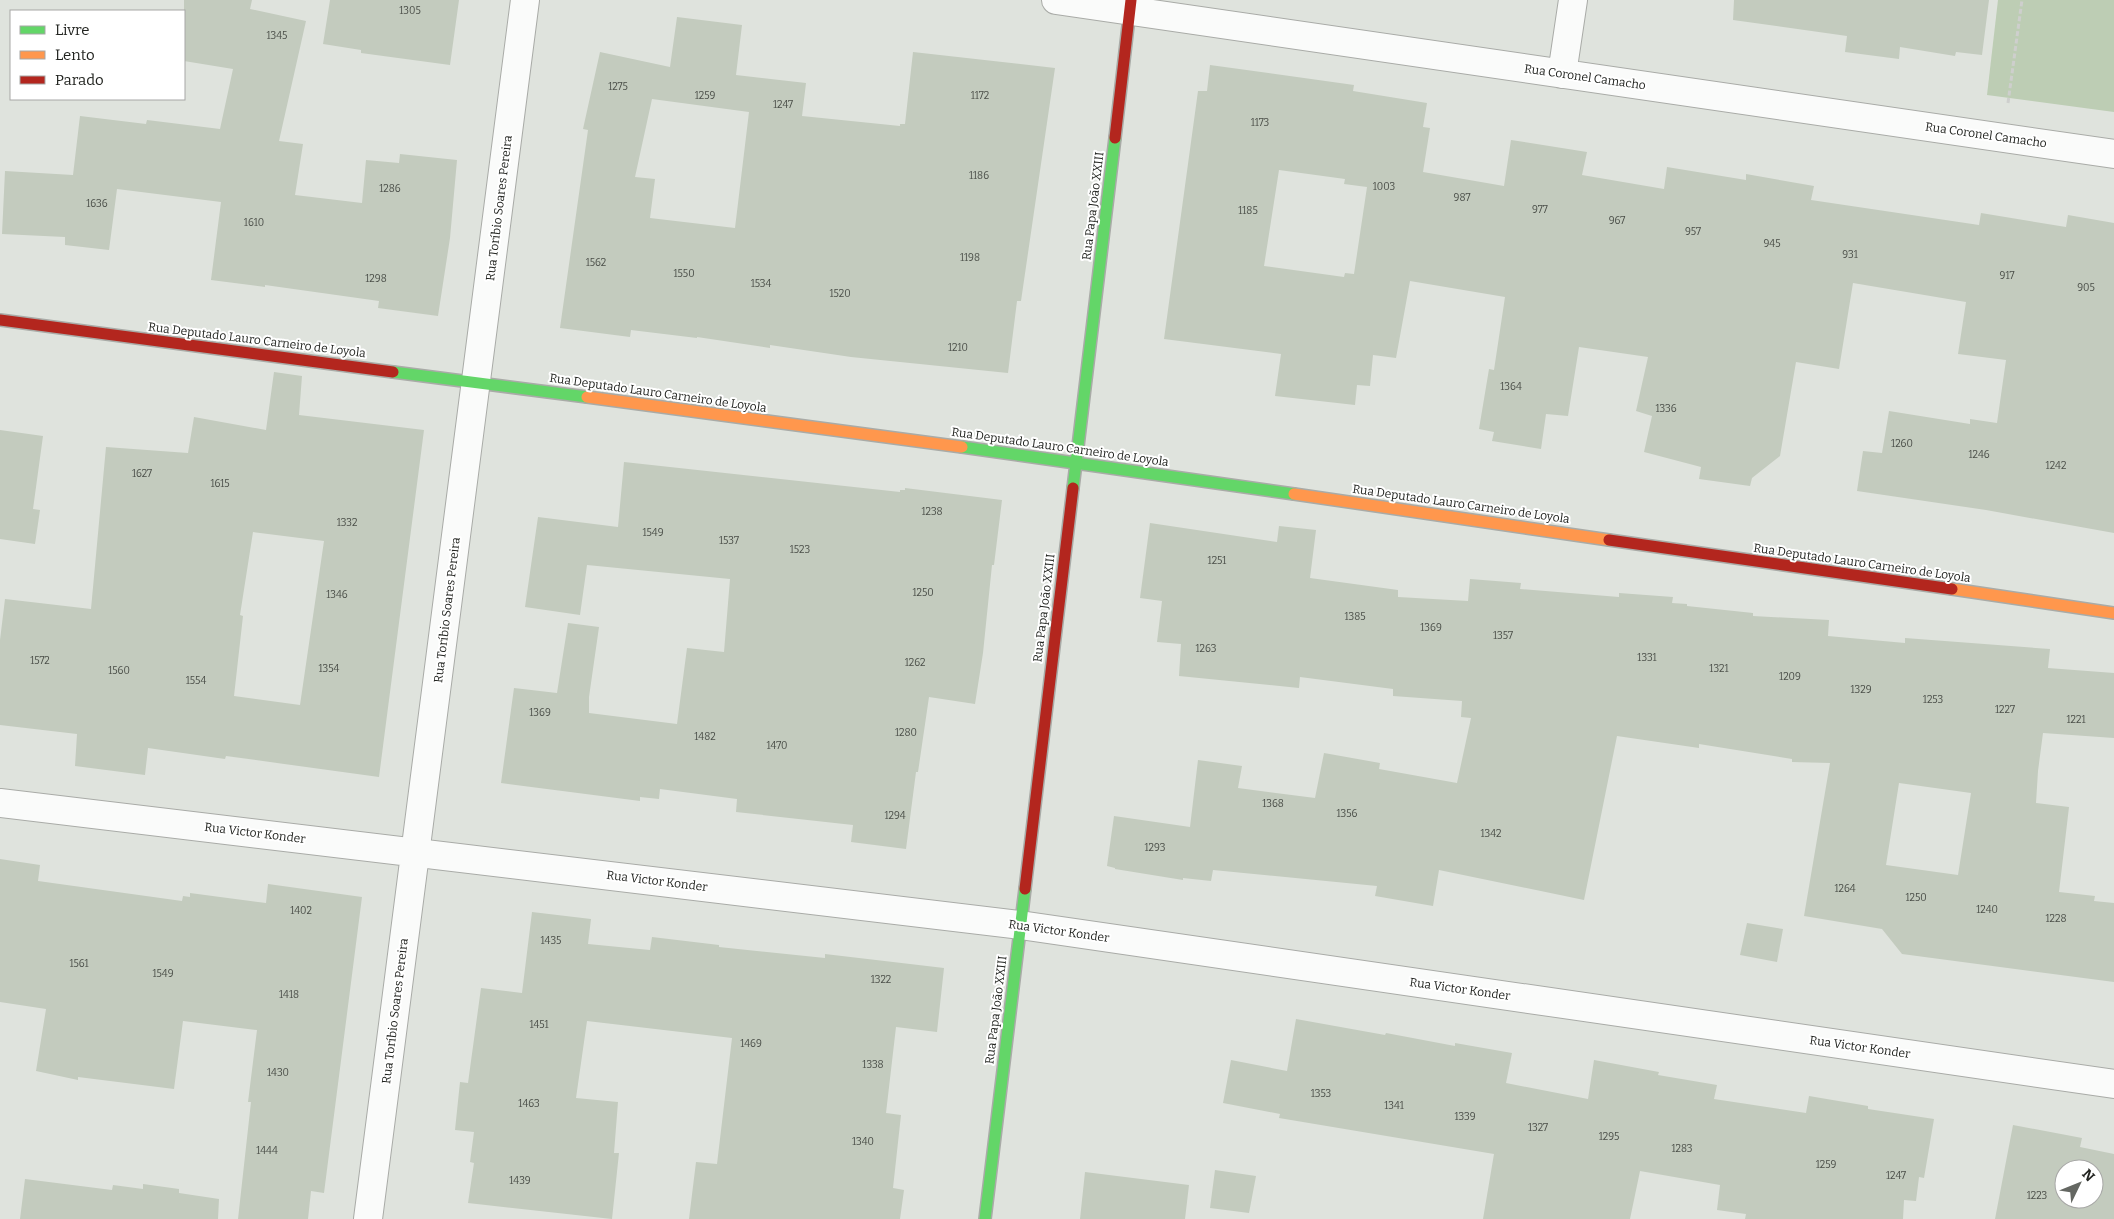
<svg xmlns="http://www.w3.org/2000/svg" width="2114" height="1219" viewBox="0 0 2114 1219" font-family="Bitter,serif">
  <style>
    .green { fill: #bdcdb4 }
    .building { fill: #c3cbbe; fill-rule: evenodd }
    .lines { fill: none; stroke-linecap: round; stroke-linejoin: round }
    .street-casing { stroke: #a9aba7; stroke-width: 30 }
    .fast-casing { stroke: #a9aba7; stroke-width: 14 }
    .slow-casing { stroke: #a9aba7; stroke-width: 14 }
    .jam-casing { stroke: #a9aba7; stroke-width: 14 }
    .path { stroke: #cecfcd; stroke-width: 3; stroke-dasharray: 5 2.5; stroke-linecap: butt }
    .street { stroke: #fafbfa; stroke-width: 28 }
    .fast { stroke: #63d668; stroke-width: 11 }
    .slow { stroke: #ff974d; stroke-width: 11 }
    .jam { stroke: #b3261e; stroke-width: 11 }
    .labels { text-anchor: middle; dominant-baseline: central; stroke-width: 4; stroke-linejoin: round; paint-order: stroke }
    .number-label { font-size: 10px; fill: #4a4e48 }
    .street-label { font-size: 12px; fill: #222420; stroke: #fff }
  </style>
  <rect width="100%" height="100%" fill="#dfe3dd"/>
  <!-- green -->
  <path class="green" d="M1998,0H2114V112L1987,95Z"/>
  <!-- building -->
  <path class="building" d="M184,0H252L250,9L306,21L279,141L303,144L295,195L362,203L366,160L399,163L400,154L457,160L450,238L438,316L378,308L379,301L265,285V287L211,280L221,202L117,189L109,250L65,245V237L2,234L5,171L73,175L80,116L146,124L147,120L220,129L233,69L184,61Z
    M330,0H459L450,65L361,53V50L323,44Z
    M1734,0H1989L1982,55L1956,52L1955,56L1900,47L1899,59L1845,52L1847,36L1733,20Z
    M677,17L742,25L736,75L806,83L802,116L900,126V124H905L913,52L1055,68L1021,301H1017L1008,373L851,357L770,345V348L697,337V338L631,330L630,337L560,328L588,130L583,129L600,52L670,67ZM652,99L749,112L735,228L650,218L655,179L635,177Z
    M1210,65L1354,85L1353,91L1427,103L1423,127L1430,128L1423,172L1504,186L1511,140L1587,152L1582,175L1664,189L1667,167L1746,180V174L1814,186L1811,200L1979,225L1981,213L2066,227L2068,215L2114,223V533L1986,510L1857,491L1863,451L1882,453L1889,411L1970,424V419L1997,423L2006,360L1958,354L1966,302L1853,283L1839,369L1796,362L1780,456L1752,478L1750,486L1699,479L1701,467L1644,452L1652,416L1636,411L1648,357L1579,347L1568,416L1546,414L1541,449L1492,441L1494,432L1479,429L1489,369L1494,370L1505,297L1410,281L1396,358L1373,355L1370,386L1357,385L1355,405L1275,396L1281,354L1164,339L1198,91H1207ZM1279,170L1345,179L1344,184L1367,187L1354,274L1345,273L1344,277L1264,266Z
    M274,372L302,376L299,415L424,430L379,777L226,756L225,759L148,748L145,775L75,766L77,734L0,725V640L5,599L91,609L106,447L188,453L194,417L266,430ZM253,532L324,541L300,705L234,696L243,616L240,615Z
    M0,430L43,436L33,509L40,510L35,544L0,539Z
    M624,462L900,492V490H905V488L1002,500L994,565H992L983,653L975,704L929,697L918,772H916L906,849L851,842L853,825L736,812L737,799L660,789L659,799L640,797V801L501,783L514,688L557,693L568,623L599,627L589,697V713L677,724L687,648L724,652L730,579L587,565L580,615L525,607L538,517L618,527Z
    M1150,523L1277,542L1279,526L1316,530L1310,578L1398,590V597L1468,601L1470,579L1521,583L1520,589L1619,597V593L1673,597L1672,603L1687,604V606L1753,613V616L1829,620L1828,636L1905,643V638L2050,649L2048,668L2114,673V738L2043,733L2038,771L2036,803L2069,807L2059,892L2095,896L2094,901L2114,903V982L1902,954L1882,929L1804,916L1830,763L1792,762V759L1699,744V748L1617,736L1584,900L1439,870L1433,906L1375,896L1377,886L1213,870L1211,881L1183,878V880L1115,869V868L1107,866L1114,816L1190,827L1198,760L1242,766L1238,788L1315,798L1324,753L1380,763L1379,769L1457,783L1471,718L1461,717L1462,701L1393,696V689L1300,677L1299,688L1179,676L1181,644L1157,642L1162,601L1140,598ZM1899,783L1971,793L1958,875L1886,865Z
    M0,859L40,865L38,881L182,901L183,896L190,897V893L266,903L268,884L362,897L324,1193L311,1191L308,1219H238L251,1102H248L257,1030L183,1021L174,1089L78,1077V1080L36,1071L46,1009L0,1002Z
    M532,912L591,919L588,944L650,950L652,937L719,945V947L825,958V954L944,968L937,1032L896,1027L886,1113L901,1115L893,1188L904,1190L900,1219H689L696,1162L717,1164L732,1038L587,1021L576,1098L618,1102L614,1153H619L612,1219L468,1203L474,1163L470,1162L474,1132L455,1130L460,1082L468,1083L481,988L522,993Z
    M1747,923L1783,929L1777,962L1740,955Z
    M1296,1019L1385,1035L1386,1033L1455,1046V1043L1512,1053L1506,1083L1588,1099L1594,1060L1659,1072L1658,1075L1717,1085L1714,1099L1806,1113L1809,1096L1868,1106V1109L1934,1119L1924,1178L1919,1177L1916,1201L1904,1200L1903,1219H1745L1746,1214L1717,1210L1720,1185L1640,1171L1630,1219H1483L1494,1154L1279,1118L1280,1114L1223,1103L1231,1060L1287,1071Z
    M2013,1125L2082,1138L2080,1147L2114,1154V1219H1995ZM2064,1169H2094V1199H2064Z
    M1215,1170L1256,1176L1249,1213L1210,1208Z
    M1085,1172L1189,1185L1185,1219H1080Z
    M25,1179L112,1190L113,1185L143,1189V1184L179,1189V1193L219,1199L218,1219H20Z"/>
  <g class="lines">
    <!-- street casing -->
    <g class="street-casing">
      <path id="street" d="M1056,0L2114,154
        M1562,74L1573,0
        M0,803L1020,925L2114,1084
        M368,1219L525,0"/>
    </g>
    <!-- fast casing -->
    <g class="fast-casing">
      <path id="fast" d="M393,372L587,397
        M962,447L1294,494
        M1073,488L1115,138
        M985,1219L1025,889"/>
    </g>
    <!-- slow casing -->
    <g class="slow-casing">
      <path id="slow" d="M587,397L962,447
        M1294,494L1609,540
        M1952,589L2114,613"/>
    </g>
    <!-- jam casing -->
    <g class="jam-casing">
      <path id="jam" d="M1115,138L1131,0
        M0,320L393,372
        M1609,540L1952,589
        M1025,889L1073,488"/>
    </g>
    <!-- path -->
    <path class="path" d="M2008,103L2022,0"/>
    <!-- street -->
    <use href="#street" class="street"/>
    <!-- fast -->
    <use href="#fast" class="fast"/>
    <!-- slow -->
    <use href="#slow" class="slow"/>
    <!-- jam -->
    <use href="#jam" class="jam"/>
  </g>
  <g class="labels">
    <!-- number labels -->
    <g class="number-label">
      <text x="410" y="11">1305</text>
      <text x="277" y="36">1345</text>
      <text x="618" y="87">1275</text>
      <text x="705" y="96">1259</text>
      <text x="980" y="96">1172</text>
      <text x="783" y="105">1247</text>
      <text x="1260" y="123">1173</text>
      <text x="979" y="176">1186</text>
      <text x="1384" y="187">1003</text>
      <text x="390" y="189">1286</text>
      <text x="1462" y="198">987</text>
      <text x="97" y="204">1636</text>
      <text x="1540" y="210">977</text>
      <text x="1248" y="211">1185</text>
      <text x="1617" y="221">967</text>
      <text x="254" y="223">1610</text>
      <text x="1693" y="232">957</text>
      <text x="1772" y="244">945</text>
      <text x="1850" y="255">931</text>
      <text x="970" y="258">1198</text>
      <text x="596" y="263">1562</text>
      <text x="684" y="274">1550</text>
      <text x="2007" y="276">917</text>
      <text x="376" y="279">1298</text>
      <text x="761" y="284">1534</text>
      <text x="2086" y="288">905</text>
      <text x="840" y="294">1520</text>
      <text x="958" y="348">1210</text>
      <text x="1511" y="387">1364</text>
      <text x="1666" y="409">1336</text>
      <text x="1902" y="444">1260</text>
      <text x="1979" y="455">1246</text>
      <text x="2056" y="466">1242</text>
      <text x="142" y="474">1627</text>
      <text x="220" y="484">1615</text>
      <text x="932" y="512">1238</text>
      <text x="347" y="523">1332</text>
      <text x="653" y="533">1549</text>
      <text x="729" y="541">1537</text>
      <text x="800" y="550">1523</text>
      <text x="1217" y="561">1251</text>
      <text x="923" y="593">1250</text>
      <text x="337" y="595">1346</text>
      <text x="1355" y="617">1385</text>
      <text x="1431" y="628">1369</text>
      <text x="1503" y="636">1357</text>
      <text x="1206" y="649">1263</text>
      <text x="1647" y="658">1331</text>
      <text x="40" y="661">1572</text>
      <text x="915" y="663">1262</text>
      <text x="329" y="669">1354</text>
      <text x="1719" y="669">1321</text>
      <text x="119" y="671">1560</text>
      <text x="1790" y="677">1209</text>
      <text x="196" y="681">1554</text>
      <text x="1861" y="690">1329</text>
      <text x="1933" y="700">1253</text>
      <text x="2005" y="710">1227</text>
      <text x="540" y="713">1369</text>
      <text x="2076" y="720">1221</text>
      <text x="906" y="733">1280</text>
      <text x="705" y="737">1482</text>
      <text x="777" y="746">1470</text>
      <text x="1273" y="804">1368</text>
      <text x="1347" y="814">1356</text>
      <text x="895" y="816">1294</text>
      <text x="1491" y="834">1342</text>
      <text x="1155" y="848">1293</text>
      <text x="1845" y="889">1264</text>
      <text x="1916" y="898">1250</text>
      <text x="1987" y="910">1240</text>
      <text x="301" y="911">1402</text>
      <text x="2056" y="919">1228</text>
      <text x="551" y="941">1435</text>
      <text x="79" y="964">1561</text>
      <text x="163" y="974">1549</text>
      <text x="881" y="980">1322</text>
      <text x="289" y="995">1418</text>
      <text x="539" y="1025">1451</text>
      <text x="751" y="1044">1469</text>
      <text x="873" y="1065">1338</text>
      <text x="278" y="1073">1430</text>
      <text x="1321" y="1094">1353</text>
      <text x="529" y="1104">1463</text>
      <text x="1394" y="1106">1341</text>
      <text x="1465" y="1117">1339</text>
      <text x="1538" y="1128">1327</text>
      <text x="1609" y="1137">1295</text>
      <text x="863" y="1142">1340</text>
      <text x="1682" y="1149">1283</text>
      <text x="267" y="1151">1444</text>
      <text x="1826" y="1165">1259</text>
      <text x="1896" y="1176">1247</text>
      <text x="520" y="1181">1439</text>
      <text x="2037" y="1196">1223</text>
    </g>
    <!-- street labels -->
    <g class="street-label">
      <text transform="translate(1585 77) rotate(8)">Rua Coronel Camacho</text>
      <text transform="translate(1986 135) rotate(8)">Rua Coronel Camacho</text>
      <text transform="translate(1093 206) rotate(-83)">Rua Papa João XXIII</text>
      <text transform="translate(499 208) rotate(-83)">Rua Toríbio Soares Pereira</text>
      <text transform="translate(257 340) rotate(7)">Rua Deputado Lauro Carneiro de Loyola</text>
      <text transform="translate(658 393) rotate(8)">Rua Deputado Lauro Carneiro de Loyola</text>
      <text transform="translate(1060 447) rotate(8)">Rua Deputado Lauro Carneiro de Loyola</text>
      <text transform="translate(1461 504) rotate(8)">Rua Deputado Lauro Carneiro de Loyola</text>
      <text transform="translate(1862 563) rotate(8)">Rua Deputado Lauro Carneiro de Loyola</text>
      <text transform="translate(1044 608) rotate(-83)">Rua Papa João XXIII</text>
      <text transform="translate(447 610) rotate(-83)">Rua Toríbio Soares Pereira</text>
      <text transform="translate(255 833) rotate(7)">Rua Victor Konder</text>
      <text transform="translate(657 881) rotate(7)">Rua Victor Konder</text>
      <text transform="translate(1059 931) rotate(8)">Rua Victor Konder</text>
      <text transform="translate(1460 989) rotate(8)">Rua Victor Konder</text>
      <text transform="translate(996 1010) rotate(-83)">Rua Papa João XXIII</text>
      <text transform="translate(395 1011) rotate(-83)">Rua Toríbio Soares Pereira</text>
      <text transform="translate(1860 1047) rotate(8)">Rua Victor Konder</text>
    </g>
  </g>
  <!-- legend -->
  <rect x="10" y="10" width="175" height="90" fill="#ffffff" stroke="#a7a7a6"/>
  <rect x="20" y="26" width="25" height="8" fill="#63d668" stroke="#a7a7a6"/>
  <text x="55" y="35" font-size="15" fill="#222420">Livre</text>
  <rect x="20" y="51" width="25" height="8" fill="#ff974d" stroke="#a7a7a6"/>
  <text x="55" y="60" font-size="15" fill="#222420">Lento</text>
  <rect x="20" y="76" width="25" height="8" fill="#b3261e" stroke="#a7a7a6"/>
  <text x="55" y="85" font-size="15" fill="#222420">Parado</text>
  <!-- north arrow -->
  <g transform="translate(2079 1184) rotate(47)"><circle r="24" fill="#ffffff" stroke="#a7a7a6"/>
  <path d="M0-4L9 19L0 12L-9 19Z" fill="#646762"/>
  <text y="-8" font-size="14" font-weight="bold" text-anchor="middle" fill="#222420">N</text>
  </g>
</svg>
